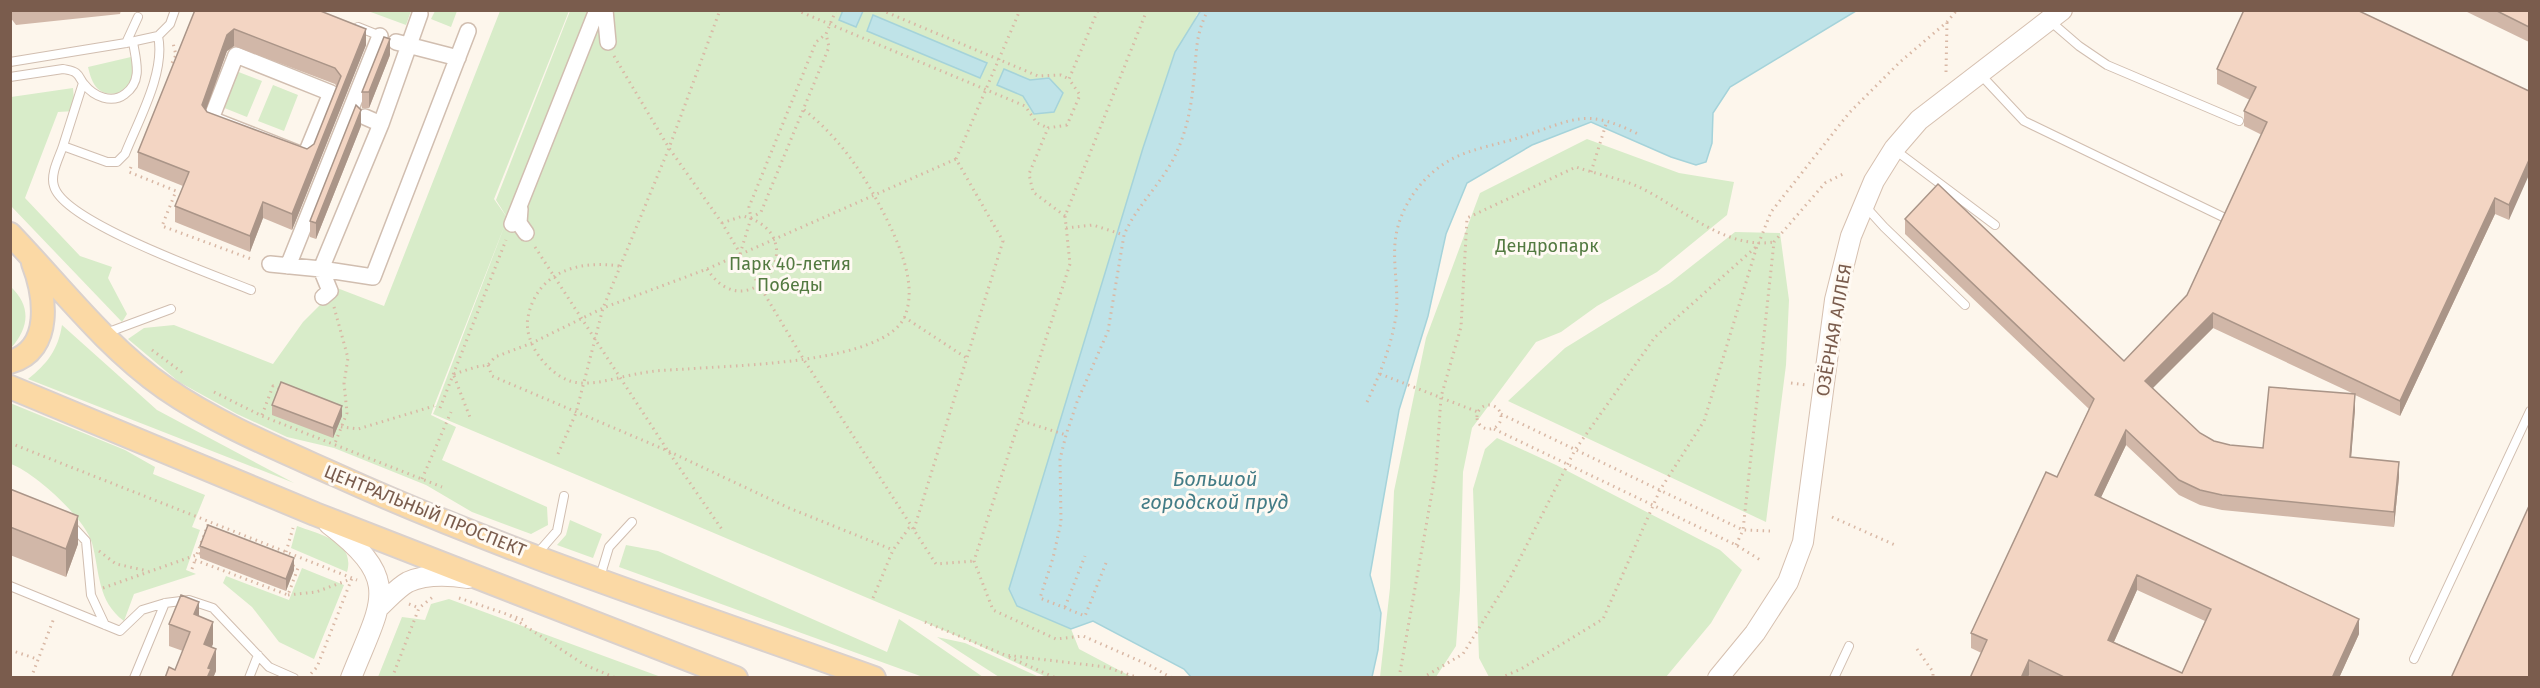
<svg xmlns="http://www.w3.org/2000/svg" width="2540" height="688" viewBox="0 0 2540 688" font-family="'Fira Sans',sans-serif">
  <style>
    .green { fill: #d8ecc9; fill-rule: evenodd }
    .water { fill: #bfe3e8; stroke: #a5d3da; stroke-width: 1.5 }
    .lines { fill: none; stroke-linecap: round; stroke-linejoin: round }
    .lane-casing { stroke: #d1beb0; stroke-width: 10 }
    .street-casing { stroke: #d1beb0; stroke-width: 18 }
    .secondary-casing { stroke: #d6c0b0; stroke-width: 22 }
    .primary-casing { stroke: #dad1cd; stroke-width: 26 }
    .path { stroke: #d9b8a5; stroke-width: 3; stroke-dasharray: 1.5 4.5; stroke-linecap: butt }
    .lane { stroke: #fff; stroke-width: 8 }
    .street { stroke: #fff; stroke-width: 15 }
    .secondary { stroke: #fff; stroke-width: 20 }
    .primary { stroke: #fbd9a5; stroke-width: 22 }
    .wall { fill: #d1b7a8; fill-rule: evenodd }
    .shaded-wall { fill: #aa9588 }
    .building { fill: #f3d5c3; stroke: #aa9588; stroke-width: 1.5; fill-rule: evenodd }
    .labels { text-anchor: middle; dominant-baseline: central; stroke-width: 6; stroke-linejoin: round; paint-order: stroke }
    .park-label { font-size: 18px; fill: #537a41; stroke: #fffaf3 }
    .street-label { font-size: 18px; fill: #7a5c4d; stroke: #fffaf3 }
    .water-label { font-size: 20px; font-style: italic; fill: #437c86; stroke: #fffaf3 }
  </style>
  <rect width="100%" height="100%" fill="#fdf6ec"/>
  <!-- green -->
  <path class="green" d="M368,11L411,10V11L406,25Z
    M435,11H457L451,27L431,19Z
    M500,11H569L494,199L508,219L496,200L570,11H1201L1197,14L1143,148L1009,589L1017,606L1071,629L1079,649L1132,677H1046L976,644L433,414L436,407L434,406L431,415L456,427L442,460L547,507L548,525L531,534L472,512L426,485L334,448L287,437L237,414L179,382L128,339L144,328L174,325L273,364L303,322L337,288L384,306ZM506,222L436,406H434Z
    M131,57C132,65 135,73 131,81C126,94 109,98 98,89C92,83 90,75 88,67Z
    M236,71L262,81L247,117L222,107Z
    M273,85L298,95L284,131L258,121Z
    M73,88L75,111L58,112L25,198L80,256L112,267L108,278L127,314L122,322L11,206V97Z
    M1587,139L1679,173L1734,182L1727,215L1657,272L1597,306L1561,332L1536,342L1472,428L1463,472L1460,590L1456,646L1436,677H1380L1390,588L1394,491L1426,338L1480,193Z
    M1735,232L1780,233L1789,300L1786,365L1766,522L1508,401L1565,348L1670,283Z
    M10,286C32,306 29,328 11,348Z
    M62,325L157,410L294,483L28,379C47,364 58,350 62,325Z
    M10,403L125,450L155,467L153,474L205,495L192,527L200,530L186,570L196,574L134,594L124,621C97,601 100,572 92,543C84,517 35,473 11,464Z
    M1497,438L1556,465L1720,550L1742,570L1711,623L1666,677H1489L1479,658L1473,489L1485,449Z
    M570,520L602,534L593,558L557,545L566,535Z
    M297,526C318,534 356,541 347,572L291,548Z
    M626,545L658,551L887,652L899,619L983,677H923L619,567Z
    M302,568L344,585L314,659L279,642L252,607L223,583L226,576L289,600Z
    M449,599L661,677L578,676L577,678L378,677L402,617L425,620L431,604Z
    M937,637L965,643L1039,677H999Z"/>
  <!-- water -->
  <path class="water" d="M843,10L863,11L856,27L839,20Z
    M1201,10L1856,11L1730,87L1713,113L1712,143L1706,162L1696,165L1671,157L1591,122L1532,145L1467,183L1446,234L1428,316L1399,410L1370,575L1381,613L1378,650L1372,677H1191L1184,669L1093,621L1071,629L1017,606L1009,589L1143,148L1175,52Z
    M873,15L987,63L980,78L867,31Z
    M1004,69L1030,80L1049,78L1063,93L1054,112L1034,114L1023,96L997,85Z"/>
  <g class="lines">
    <!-- lane casing -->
    <g class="lane-casing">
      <path id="lane" d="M2050,21L2079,46L2107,65L2239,121
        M358,27L383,37
        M126,43L138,17
        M10,62L126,43L158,36L170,24L175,10
        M1980,74L2024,121L2223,217
        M10,77L63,69C67,70 72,70 76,73C80,76 81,81 84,84C94,97 112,104 125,94C143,81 136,61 133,42
        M83,83L63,146L107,162H117L125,154C138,121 166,72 158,36
        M63,146C59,158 50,174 54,186C63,222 214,275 251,290
        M1895,150L1995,225
        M1865,206L1884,227L1965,305
        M106,333L171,309
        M73,527L86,541L91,595L105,625
        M536,555L557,531L564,496
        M600,577L609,547L632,522
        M10,586L120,631L142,610L165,603L189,600L213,608L269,667L294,678
        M2414,659L2530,411
        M134,678L165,603
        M249,678L258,655
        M1834,678L1849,646"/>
    </g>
    <!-- street casing -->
    <g class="street-casing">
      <path id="street" d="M605,10L608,42
        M396,42L458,58
        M236,55L331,93L305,156L211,119Z
        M365,117L381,124
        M520,209L519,223L526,233
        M512,224L597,10
        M270,264L321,269L373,277L468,31
        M288,266L380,36
        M323,297L330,291L321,269L381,124L420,14"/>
    </g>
    <!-- secondary casing -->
    <g class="secondary-casing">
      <path id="secondary" d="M329,524C404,581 381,602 351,678
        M379,607C388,599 397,588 408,582C426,574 449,575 468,578
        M1718,678L1755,633L1788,582L1803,542L1835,300L1851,236L1874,181L1894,149L1919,120L2062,10"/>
    </g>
    <!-- primary casing -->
    <g class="primary-casing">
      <path id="primary" d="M10,234C60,286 105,346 165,388C217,424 278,449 336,475C510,554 694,613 874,678
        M10,362C54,350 45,294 33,263
        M10,387L315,514L736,678"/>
    </g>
    <!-- path -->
    <path class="path" d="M796,10L1025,106L1037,123L1048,128
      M881,10L1038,76L1061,75L1069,79
      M1147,10L1065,216L1070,264L974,561L993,610L1056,639L1083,636L1149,665L1172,678
      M614,56L669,148L722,223L804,360L936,564L974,561
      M172,63L176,55L173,43
      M1946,72L1947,22
      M131,167L129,172L176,191L162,226L254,260
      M1591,172L1607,121
      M1065,216L1033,192L1029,174L1048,128L1067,125L1080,95L1069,79L1098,10
      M751,218L761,212L829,47L826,34
      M1066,228L1093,225L1124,235
      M535,247L668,451L723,531
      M740,254L751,218L749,207L816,42L826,34L836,10
      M619,266C578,260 537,272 528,317C523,342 547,373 570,381C591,388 620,376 642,373C657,370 672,370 687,369C734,365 885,364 905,316C916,288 903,254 891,228C869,182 844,141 803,109
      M707,269C750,334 818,236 743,216L722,223
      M334,307L348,358L344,383L347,413L335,443
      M904,317L968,359
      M152,350L183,373
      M488,365L492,376L668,451L789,508L893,550
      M454,374L476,367L488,365L495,357L532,343L603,308L707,269L956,159
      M1380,374L1478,412
      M454,376L471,420
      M1791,383L1806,385
      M214,392L262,416L442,487
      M1367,402C1380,374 1391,347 1396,316C1399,292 1393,267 1395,243C1398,208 1422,175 1452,159C1470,149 1500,144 1521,137C1574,120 1584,107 1638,134
      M1477 417a12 12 0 1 1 24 0a12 12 0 1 1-24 0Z
      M440,408L506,240
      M1501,414L1743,530L1770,531
      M262,415L273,386L280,389
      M1022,421L1066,435
      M335,426L358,429L434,406
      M1494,429L1736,545L1762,561
      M10,443L357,580
      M558,454L576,413L603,308L669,148L720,10
      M422,479L451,412
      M1832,517L1895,545
      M914,529L1003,241L956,159L1020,10
      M1736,545L1743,530L1774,242L1825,183L1843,174
      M99,551L116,564L148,571
      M286,552L293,528
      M197,554L209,522
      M195,560L288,595L298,568L291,565
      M1106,563L1085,616L1040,598L1053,558L1061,522L1060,459L1066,435L1077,402L1108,331L1124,235C1137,204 1165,181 1178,149C1188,126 1192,102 1194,77C1197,51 1195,35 1208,10
      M192,569L195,560
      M103,588L202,553
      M288,595L316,592L351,579
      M459,598L527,621
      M873,598L893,550L909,528L914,529
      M409,604L419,608
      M1065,607L1085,556
      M510,616L585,665L616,678
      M925,622L1005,655L1106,667L1139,678
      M1917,649L1933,672V678
      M10,650L37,659
      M1009,657L1056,678
      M31,678L54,618
      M307,678L317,667L352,578
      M392,678L419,608L434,596
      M1399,678L1436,470L1441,397L1461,327L1467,218L1576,167C1596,174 1619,178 1639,187C1681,207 1725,250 1774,242
      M1422,678L1463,654L1511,576L1575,450L1655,337L1758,245L1771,212L1849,113L1900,62L1947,22L1957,10
      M1500,678L1521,669L1603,619L1660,490L1704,421L1757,246"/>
    <!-- lane -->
    <use href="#lane" class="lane"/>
    <!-- street -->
    <use href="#street" class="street"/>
    <!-- secondary -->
    <use href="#secondary" class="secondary"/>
    <!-- primary -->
    <use href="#primary" class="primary"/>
  </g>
  <!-- wall -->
  <path class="wall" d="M10,10H121L120,14L16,25L10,17Z
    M195,10L366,45L292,230L263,218L250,252L175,222V206L183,186L138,168V152ZM234,46L335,84L337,87L314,144L307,149L207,112L206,110L227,51Z
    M2463,10H2529V42Z
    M390,55L369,108H362V92Z
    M2217,69L2529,91L2509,220L2495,214L2400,416L2355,395V409L2351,457L2399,477L2394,527L2222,510L2200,505L2179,495L2126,445L2101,497L2359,634L2339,678H2034L1971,648V633L2057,477L2089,409L1905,234V219L2124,361L2187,295L2262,135L2244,126V111L2250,100L2217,84ZM2213,328L2354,394L2263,448L2230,445L2214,441L2200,433L2152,388ZM2137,590L2205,621L2182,673L2114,642Z
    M361,126L316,239L310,237V221Z
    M272,405L342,416L333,438L272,415Z
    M10,489L78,544L66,577L10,555Z
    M200,546L294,570L286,591L200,558Z
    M199,616L213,644L211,647L216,671L213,678H165L175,670L183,651L169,646V624Z"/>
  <!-- shaded-wall -->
  <path class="shaded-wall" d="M234,29V46L227,51L202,121V105L227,35Z
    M366,29V45L292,230V214Z
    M390,39V55L369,108V92Z
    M361,110V126L316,239V223Z
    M2529,160V175L2509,220V205Z
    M2495,198V214L2400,416V401Z
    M263,202V218L250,252V236Z
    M2213,313V328L2145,396V381Z
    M2355,394V409L2350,472V457Z
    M342,406V416L333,438V428Z
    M2126,430V445L2095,510V495Z
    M2399,462V477L2394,527V512Z
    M78,516V544L66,577V549Z
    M294,558V570L286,591V579Z
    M2137,575V590L2108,655V640Z
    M199,602V624L194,614Z
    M2359,619V634L2339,678H2332Z
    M213,622V644L204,666V644Z
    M216,649V671L213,678H207L208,668Z
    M2029,660V675L2028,678H2021Z"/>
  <!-- building -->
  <path class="building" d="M195,10H318L366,29L292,214L263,202L250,236L175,206L189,172L138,152ZM234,29L335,68L341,76L314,144L307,149L207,112L202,105L227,35Z
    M2244,10H2357L2529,91V160L2509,205L2495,198L2400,401L2213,313L2145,381L2200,433L2214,441L2230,445L2263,448L2269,387L2355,394L2350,457L2399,462L2394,512L2222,495L2200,490L2179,480L2126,430L2095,495L2359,619L2332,678H2066L2029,660L2021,678H1970L1987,640L1971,633L2046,472L2057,477L2094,399L1905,219L1938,184L2124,361L2187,295L2267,122L2244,111L2256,87L2217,69ZM2137,575L2211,609L2182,673L2108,640Z
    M2495,10H2529V27Z
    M384,37L390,39L369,92H362Z
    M356,105L361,110L316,223L310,221Z
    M281,382L342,406L333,428L272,405Z
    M10,489L78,516L66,549L10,527Z
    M2529,506V678H2451Z
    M208,525L294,558L286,579L200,546Z
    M181,595L199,602L194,614L213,622L204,644L216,649L208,668L211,669L207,678H165L169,667L175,670L190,632L169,624Z"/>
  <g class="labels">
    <!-- park labels -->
    <g class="park-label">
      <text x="1547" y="246">Дендропарк</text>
      <text x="790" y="264">Парк 40-летия<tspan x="790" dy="21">Победы</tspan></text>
    </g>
    <!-- street labels -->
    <g class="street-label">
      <text transform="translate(1834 330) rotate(-80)">ОЗЁРНАЯ АЛЛЕЯ</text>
      <text transform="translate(425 511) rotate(22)">ЦЕНТРАЛЬНЫЙ ПРОСПЕКТ</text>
    </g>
    <!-- water labels -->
    <g class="water-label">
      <text x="1215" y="479">Большой<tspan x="1215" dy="23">городской пруд</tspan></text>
    </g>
  </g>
  <!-- border -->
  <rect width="2540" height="688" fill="none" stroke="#7a5c4d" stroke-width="24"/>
</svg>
